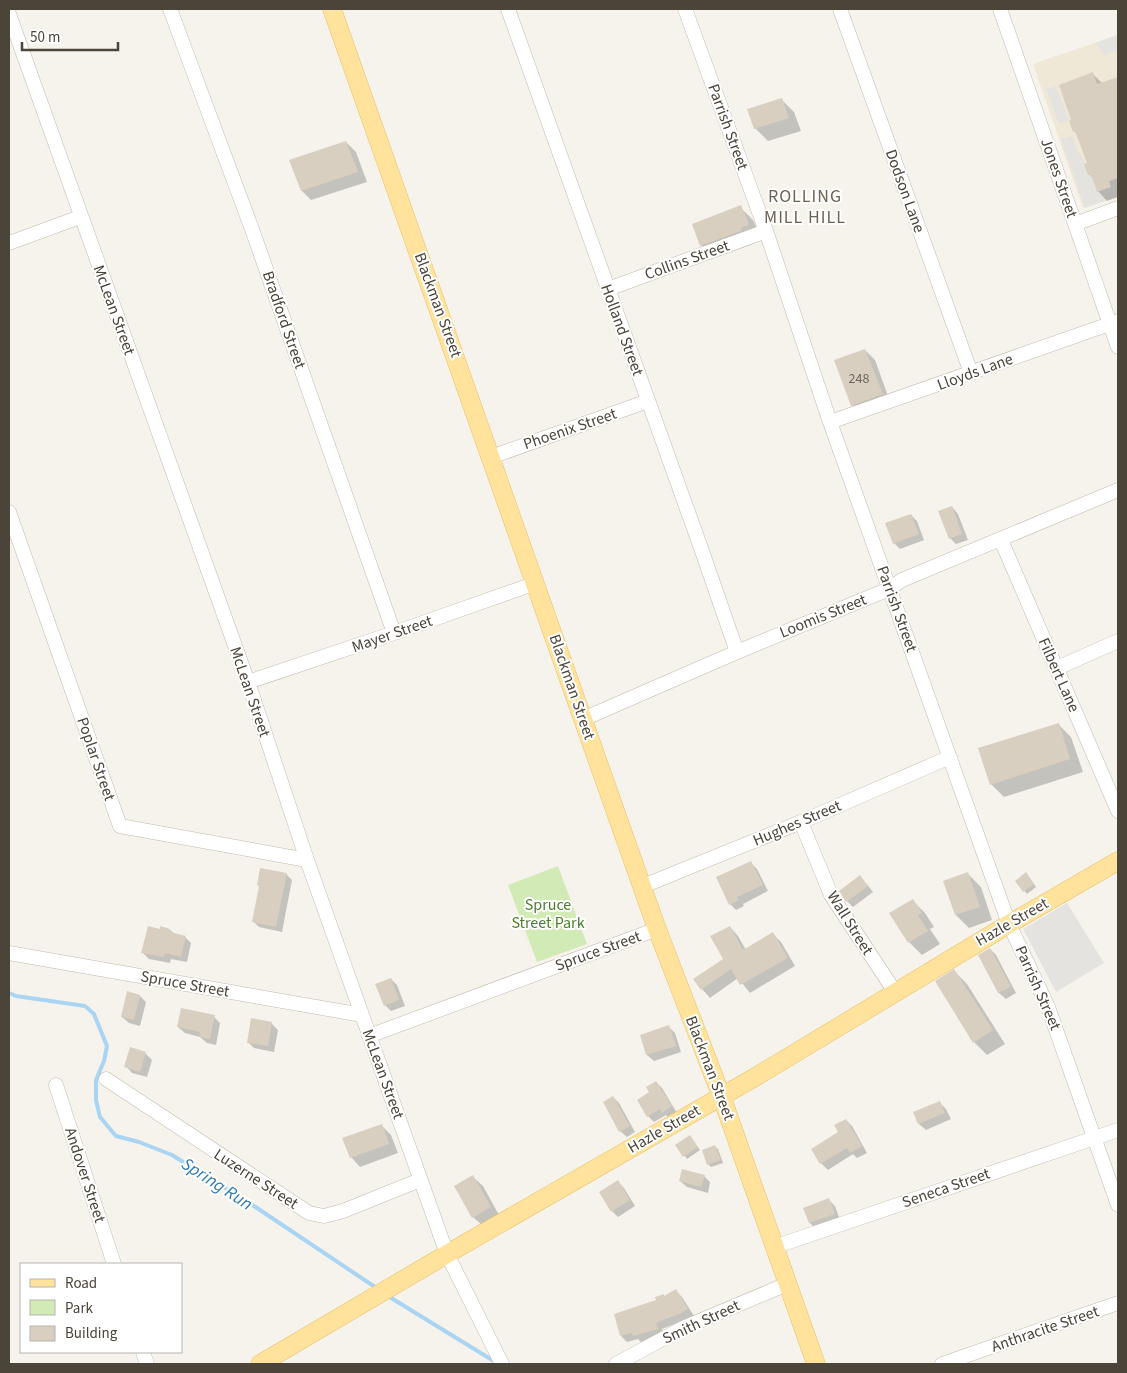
<svg xmlns="http://www.w3.org/2000/svg" width="1127" height="1373" viewBox="0 0 1127 1373" font-family="'Source Sans 3',sans-serif">
  <style>
    .education { fill: #efe8d6 }
    .green { fill: #d2eab5 }
    .parking { fill: #e5e3e0 }
    .shadow { fill: #0003 }
    .lines { fill: none; stroke-linecap: round; stroke-linejoin: round }
    .stream { stroke: #a9d4f2; stroke-width: 4 }
    .building { fill: #d8cfc1 }
    .minor-casing { stroke: #c2bbae; stroke-width: 15 }
    .major-casing { stroke: #e6c16a; stroke-width: 19 }
    .minor { stroke: #fff; stroke-width: 14 }
    .major { stroke: #ffe39c; stroke-width: 18 }
    .labels { text-anchor: middle; dominant-baseline: central; stroke-width: 4; stroke-linejoin: round; paint-order: stroke }
    .number-label { font-size: 14px; fill: #6e675b }
    .street-label { font-size: 16px; fill: #4b4439; stroke: #fff }
    .park-label { font-size: 16px; fill: #4a7f2a; stroke: #fff }
    .neighbourhood-label { font-size: 18px; letter-spacing: 1px; fill: #6e6250; stroke: #fff }
    .water-label { font-size: 18px; font-style: italic; fill: #2e7ab2; stroke: #fff }
  </style>
  <rect width="100%" height="100%" fill="#f6f3ec"/>
  <!-- education -->
  <path class="education" d="M1118,35V197L1083,208L1033,64Z"/>
  <!-- green -->
  <path class="green" d="M558,866L587,944L537,962L508,885Z"/>
  <!-- parking -->
  <path class="parking" d="M1118,35V50L1105,55L1095,43Z
    M1056,86L1069,120L1059,124L1046,89Z
    M1072,136L1078,152L1083,158L1088,175H1091L1097,192L1111,187L1109,181L1118,178V196L1085,208L1061,139Z
    M1067,903L1104,963L1056,992L1023,929Z"/>
  <!-- shadow -->
  <path class="shadow" d="M1093,74L1102,83L1118,78V197L1107,201L1098,191L1093,178L1090,175L1088,164L1078,135L1074,131Z
    M781,99L794,112L801,131L768,141L755,128Z
    M346,142L356,152L367,182L311,200L302,191L290,161Z
    M740,207L753,220L761,238L754,240L753,244L714,258L701,245Z
    M865,350L875,360L891,404L861,414L852,405Z
    M952,507L958,514L968,540L956,544L950,538Z
    M911,515L917,521L924,540L900,549L894,543Z
    M1058,724L1071,737L1083,772L1004,797L991,784Z
    M751,863L757,869L768,891L743,904L744,906L736,910L730,904Z
    M286,874L292,880L282,932L259,927L253,921Z
    M968,874L981,887L992,920L969,928L956,915Z
    M1029,877L1036,887L1027,894L1016,881Z
    M866,883L873,892L853,907L847,901Z
    M912,900L925,913L934,927L930,929L940,944L922,955L909,942Z
    M730,927L738,936L746,950L773,934L781,942L795,966L750,993L738,978L710,998L702,989L724,959Z
    M161,930H170L174,934L185,937L191,943L187,962L171,959L170,963L149,959L143,953Z
    M990,949L996,955L1016,993L1006,999L999,993L980,956Z
    M954,971L967,984L1005,1044L987,1055L974,1042Z
    M391,979L397,985L405,1006L391,1011L385,1005Z
    M140,996L146,1002L140,1026L129,1023L122,1017Z
    M214,1017L220,1023L216,1045L207,1043L200,1037L185,1033L178,1027Z
    M272,1024L278,1030L274,1052L254,1048L248,1042Z
    M669,1027L675,1033L681,1052L654,1061L647,1055L641,1036Z
    M131,1049L146,1054L152,1060L147,1077L132,1073L126,1066Z
    M656,1082L662,1088L677,1113L669,1118L666,1115L654,1122L648,1116L651,1093Z
    M613,1097L619,1103L635,1132L627,1137L620,1131Z
    M940,1103L946,1109L951,1119L926,1130L919,1124L915,1113Z
    M846,1120L852,1126L867,1153L857,1158L853,1154L828,1170L821,1163L813,1150L840,1133Z
    M381,1125L391,1135L398,1153L360,1167L351,1157Z
    M692,1139L700,1150L687,1159L677,1145Z
    M715,1147L718,1149L723,1163L711,1167L708,1164Z
    M704,1176L710,1182L708,1193L687,1187L680,1181Z
    M473,1177L483,1186L500,1217L483,1226L473,1217Z
    M618,1182L624,1188L635,1206L618,1217L612,1211Z
    M829,1200L835,1206L840,1220L816,1229L810,1223L805,1209Z
    M676,1291L682,1297L694,1316L685,1320L662,1329L664,1335L641,1342L638,1339L627,1342L621,1336L663,1295L665,1297Z"/>
  <g class="lines">
    <!-- stream -->
    <path class="stream" d="M9,993L16,996L85,1006L94,1014L107,1046L104,1061L96,1080V1100L100,1117L116,1136L139,1142L172,1155L257,1208L378,1289
      M388,1296L497,1363"/>
  </g>
  <!-- building -->
  <path class="building" d="M1093,72L1097,84L1118,77V178L1109,181L1111,187L1097,192L1091,175H1088L1084,164L1087,163L1075,131L1073,132L1069,121L1071,120L1059,85Z
    M782,98L789,118L754,129L747,109Z
    M346,141L358,172L301,191L289,160Z
    M741,205L749,225L742,227L741,231L700,246L692,224Z
    M865,349L883,394L851,406L834,360Z
    M952,506L962,534L949,539L938,511Z
    M911,514L919,534L893,544L885,523Z
    M1059,723L1070,759L990,785L978,748Z
    M751,861L763,885L737,897L739,900L729,905L716,877Z
    M260,868L287,873L276,927L252,922L259,886L257,885Z
    M968,872L980,907L955,915L943,881Z
    M1026,872L1034,884L1023,892L1015,881Z
    M860,875L868,886L846,902L839,891Z
    M913,899L922,913L918,915L928,931L908,943L889,913Z
    M148,926L160,929V926L170,929V932L186,936L181,957L165,953L164,957L141,953Z
    M730,926L743,950L773,932L788,958L740,985L731,969L701,990L693,979L723,959L710,936Z
    M990,948L1011,987L998,993L978,955Z
    M954,969L993,1030L973,1043L935,981Z
    M391,978L399,1000L384,1006L375,984Z
    M127,991L140,995L134,1020L121,1017Z
    M181,1008L215,1015L210,1039L199,1037L200,1032L177,1027Z
    M251,1018L272,1022L268,1046L247,1043Z
    M669,1025L676,1046L646,1055L640,1035Z
    M130,1047L146,1052L140,1072L124,1067Z
    M656,1081L672,1106L662,1113L660,1109L647,1117L637,1100L649,1092L646,1087Z
    M613,1096L630,1126L619,1132L603,1102Z
    M940,1101L945,1113L918,1124L913,1112Z
    M846,1119L862,1146L850,1153L847,1148L820,1164L811,1149L838,1132L834,1125Z
    M382,1124L389,1144L350,1158L342,1138Z
    M690,1135L698,1147L683,1157L675,1145Z
    M715,1145L721,1160L707,1165L702,1150Z
    M682,1169L705,1175L701,1187L679,1181Z
    M473,1175L491,1207L472,1218L454,1186Z
    M618,1180L630,1200L611,1212L599,1192Z
    M829,1198L835,1214L809,1223L803,1208Z
    M676,1289L688,1309L679,1314L656,1323L658,1329L633,1336L632,1333L620,1336L614,1314L656,1300L655,1297L664,1294V1296Z"/>
  <g class="lines">
    <!-- minor casing -->
    <g class="minor-casing">
      <path id="minor" d="M170,9L253,232L394,633
        M508,9L702,551L737,652
        M685,9L766,231L830,422L1009,924L1048,1007L1118,1205
        M840,9L971,373
        M1000,9L1118,347
        M9,14L248,682L307,860L447,1254L502,1364
        M1075,224L1118,208
        M9,243L80,217
        M608,289L766,231
        M830,422L1118,321
        M491,457L648,401
        M9,512L120,826L307,860
        M1001,540L1118,811
        M1057,668L1118,641
        M248,682L394,633L536,583
        M583,719L737,652L889,589L902,580L1118,490
        M801,822L831,895L895,992
        M643,886L801,822L950,757
        M9,953L362,1015
        M369,1036L657,929
        M106,1079L309,1213L324,1216L343,1211L420,1180
        M56,1085L114,1264
        M774,1247L1118,1130
        M143,1352L147,1364
        M616,1364L683,1328L787,1284
        M942,1364L1118,1303"/>
    </g>
    <!-- major casing -->
    <g class="major-casing">
      <path id="major" d="M332,9L657,929L721,1095L816,1364
        M260,1364L447,1254L757,1076L1009,924L1118,861"/>
    </g>
    <!-- minor -->
    <use href="#minor" class="minor"/>
    <!-- major -->
    <use href="#major" class="major"/>
  </g>
  <g class="labels">
    <!-- number labels -->
    <g class="number-label">
      <text x="859" y="379">248</text>
    </g>
    <!-- street labels -->
    <g class="street-label">
      <text transform="translate(728 127) rotate(70)">Parrish Street</text>
      <text transform="translate(1059 178) rotate(71)">Jones Street</text>
      <text transform="translate(905 191) rotate(70)">Dodson Lane</text>
      <text transform="translate(687 260) rotate(-20)">Collins Street</text>
      <text transform="translate(438 305) rotate(70)">Blackman Street</text>
      <text transform="translate(114 310) rotate(70)">McLean Street</text>
      <text transform="translate(284 320) rotate(71)">Bradford Street</text>
      <text transform="translate(622 330) rotate(70)">Holland Street</text>
      <text transform="translate(975 372) rotate(-20)">Lloyds Lane</text>
      <text transform="translate(570 429) rotate(-19)">Phoenix Street</text>
      <text transform="translate(897 609) rotate(70)">Parrish Street</text>
      <text transform="translate(823 616) rotate(-22)">Loomis Street</text>
      <text transform="translate(392 634) rotate(-19)">Mayer Street</text>
      <text transform="translate(1059 675) rotate(66)">Filbert Lane</text>
      <text transform="translate(572 687) rotate(71)">Blackman Street</text>
      <text transform="translate(250 692) rotate(71)">McLean Street</text>
      <text transform="translate(96 759) rotate(71)">Poplar Street</text>
      <text transform="translate(797 823) rotate(-23)">Hughes Street</text>
      <text transform="translate(1012 922) rotate(-30)">Hazle Street</text>
      <text transform="translate(850 923) rotate(58)">Wall Street</text>
      <text transform="translate(598 951) rotate(-20)">Spruce Street</text>
      <text transform="translate(185 984) rotate(10)">Spruce Street</text>
      <text transform="translate(1038 988) rotate(66)">Parrish Street</text>
      <text transform="translate(710 1068) rotate(69)">Blackman Street</text>
      <text transform="translate(383 1074) rotate(70)">McLean Street</text>
      <text transform="translate(664 1129) rotate(-30)">Hazle Street</text>
      <text transform="translate(85 1175) rotate(72)">Andover Street</text>
      <text transform="translate(256 1179) rotate(33)">Luzerne Street</text>
      <text transform="translate(946 1188) rotate(-19)">Seneca Street</text>
      <text transform="translate(701 1322) rotate(-25)">Smith Street</text>
      <text transform="translate(1045 1329) rotate(-19)">Anthracite Street</text>
    </g>
    <!-- park labels -->
    <g class="park-label">
      <text x="548" y="905">Spruce<tspan x="548" dy="18">Street Park</tspan></text>
    </g>
    <!-- neighbourhood labels -->
    <g class="neighbourhood-label">
      <text x="805" y="196">ROLLING<tspan x="805" dy="21">MILL HILL</tspan></text>
    </g>
    <!-- water labels -->
    <g class="water-label">
      <text transform="translate(217 1184) rotate(33)">Spring Run</text>
    </g>
  </g>
  <!-- border -->
  <rect width="1127" height="1373" fill="none" stroke="#4b4439" stroke-width="20"/>
  <!-- legend -->
  <rect x="20" y="1263" width="162" height="90" fill="#ffffff" stroke="#b7b4b0"/>
  <rect x="30" y="1279" width="25" height="8" fill="#ffe39c" stroke="#b7b4b0"/>
  <text x="65" y="1288" font-size="15" fill="#4b4439">Road</text>
  <rect x="30" y="1300" width="25" height="15" fill="#d2eab5" stroke="#b7b4b0"/>
  <text x="65" y="1313" font-size="15" fill="#4b4439">Park</text>
  <rect x="30" y="1326" width="25" height="15" fill="#d8cfc1" stroke="#b7b4b0"/>
  <text x="65" y="1338" font-size="15" fill="#4b4439">Building</text>
  <!-- scale -->
  <path d="M22 42v8h96v-8" fill="none" stroke="#4b4439" stroke-width="2.5"/>
  <text x="30" y="42" font-size="15" fill="#4b4439" stroke="#ffffff" stroke-width="4" paint-order="stroke">50 m</text>
</svg>
